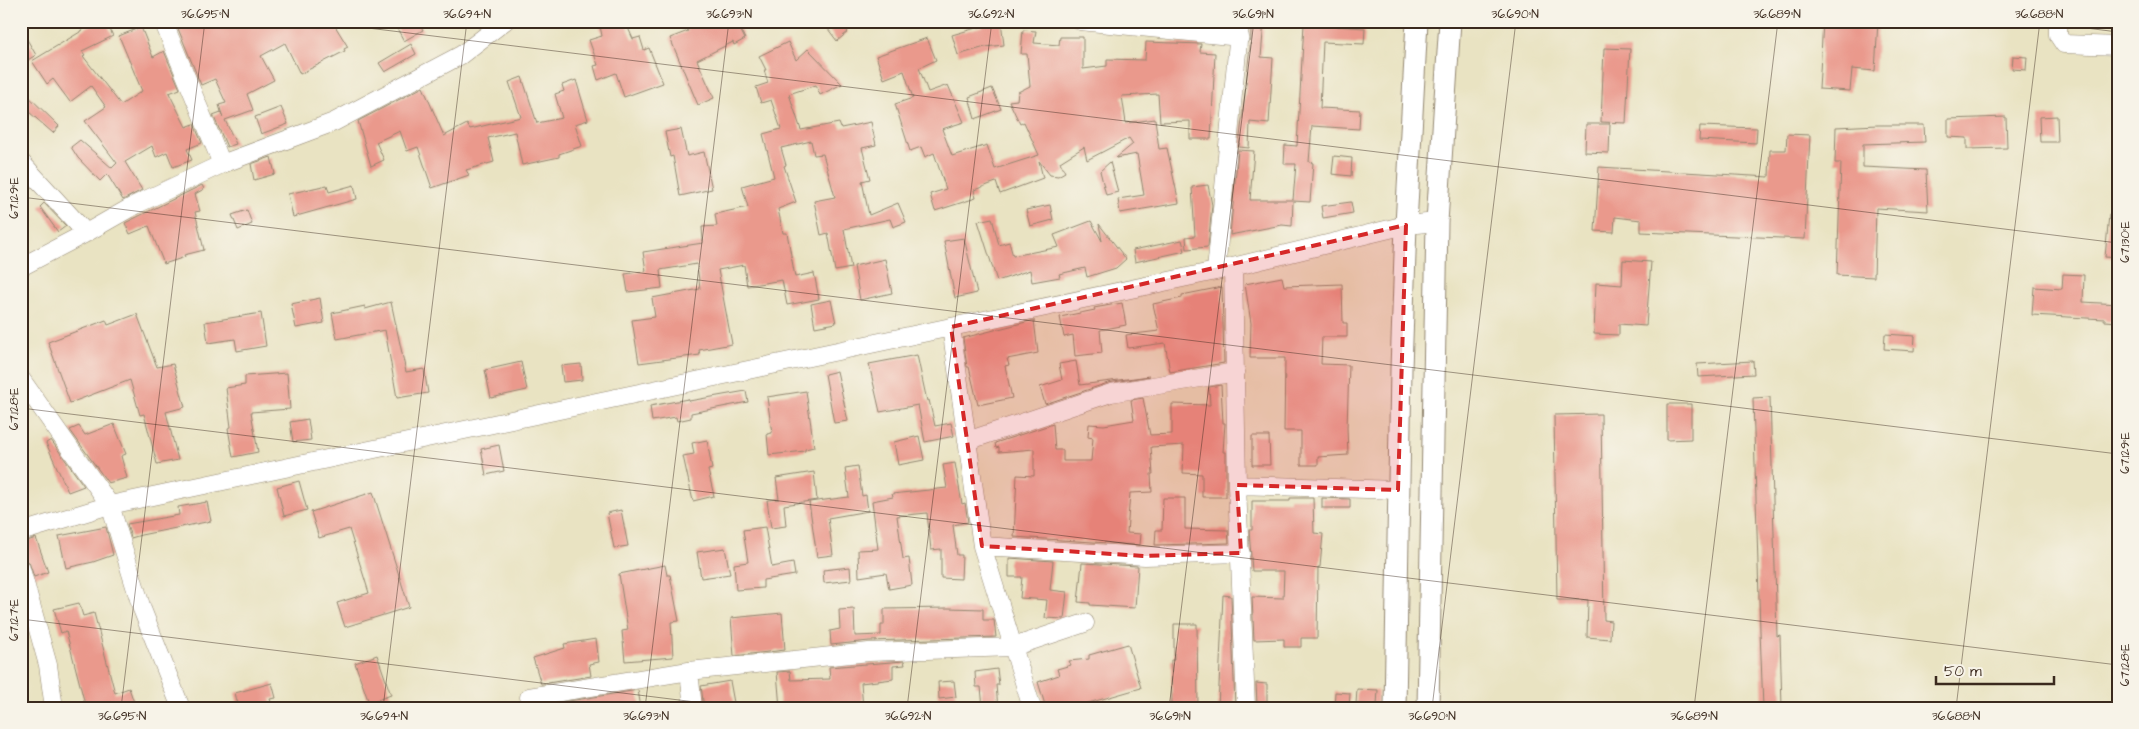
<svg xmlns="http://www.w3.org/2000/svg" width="2139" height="729" viewBox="0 0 2139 729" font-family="'Architects Daughter',sans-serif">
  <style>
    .building { fill: #ea998c }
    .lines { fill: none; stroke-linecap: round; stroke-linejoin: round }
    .minor-casing { stroke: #928670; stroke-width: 19 }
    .tertiary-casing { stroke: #928670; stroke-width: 23 }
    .minor { stroke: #fff; stroke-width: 18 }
    .tertiary { stroke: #fff; stroke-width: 21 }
    .marked { fill: #d62828; fill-opacity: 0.2; stroke: #d62828; stroke-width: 4; stroke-dasharray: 10 6; stroke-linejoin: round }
    .ticks { fill: none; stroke: #3b2a1e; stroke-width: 1; stroke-opacity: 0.45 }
    .neatline { fill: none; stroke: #3b2a1e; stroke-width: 2 }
    .ticks-label { font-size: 12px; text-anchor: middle; fill: #3b2a1e }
  </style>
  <rect width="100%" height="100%" fill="#f7f3e8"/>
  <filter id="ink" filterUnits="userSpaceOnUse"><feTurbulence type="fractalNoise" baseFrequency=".02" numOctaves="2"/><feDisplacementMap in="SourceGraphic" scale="10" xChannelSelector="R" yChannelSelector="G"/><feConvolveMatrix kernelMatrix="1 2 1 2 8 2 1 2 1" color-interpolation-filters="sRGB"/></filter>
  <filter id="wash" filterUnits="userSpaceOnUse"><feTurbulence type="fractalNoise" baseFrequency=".0096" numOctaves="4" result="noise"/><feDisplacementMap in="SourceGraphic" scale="20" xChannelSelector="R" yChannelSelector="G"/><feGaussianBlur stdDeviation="1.12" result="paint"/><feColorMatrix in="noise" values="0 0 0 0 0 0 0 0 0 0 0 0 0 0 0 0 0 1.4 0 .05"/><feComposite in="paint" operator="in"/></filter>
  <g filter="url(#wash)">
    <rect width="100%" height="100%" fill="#e9e3c2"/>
    <g id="blocks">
      <!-- building -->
      <path class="building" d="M99,21H106L113,36L82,51L85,55L83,56L121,105L142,91L119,36L141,27L153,57L164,51L180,89L169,93L186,127L194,124L202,143L187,149L192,160L173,167L167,152L156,157L152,146L125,162L142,190L123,200L107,174L100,181L78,158L71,147L80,140L112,168L117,163L85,121L106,107L91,86L70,102L53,79L47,84L32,61L80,32V31Z
        M175,21H332L348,47L344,49L345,51L300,74L285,43L261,56L274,80L247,94L253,110L225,120L236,144L227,147L213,115L221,112L223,118L219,105L226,103L215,79L201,85Z
        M393,21H418L423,30L404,41Z
        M610,21H625L633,39L640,37L644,50L649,48L663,83L624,97L616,73L598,80L594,66L598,65L589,40L602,36L600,26Z
        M682,21H736L745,39L734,45L733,42L697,60L714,98L698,105L670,38L688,31Z
        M822,21H840L848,32L837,41Z
        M1001,21L1004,45L985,47L958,55L952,35L983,26L982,23Z
        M1251,21H1264L1261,57L1273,58L1269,124L1250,122L1249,148L1239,147L1251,38Z
        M1823,21H1878L1875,71L1852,69L1850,91L1819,89Z
        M1304,24L1365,28L1364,44L1323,42L1320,108L1360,110L1359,129L1312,126L1309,162L1313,163L1310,202L1293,201L1292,226L1282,225L1230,235L1238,150L1254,151L1250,200H1293L1296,164H1284L1285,145L1297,146Z
        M21,29L36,55L21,64Z
        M1023,30L1036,31L1034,43L1059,45L1060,37H1083V69L1107,66V59L1145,60L1146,42L1201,44L1200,52L1215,53L1211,139H1190V121L1160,122L1158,94L1122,96L1126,123L1155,119L1159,149L1167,148L1179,203L1120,213L1118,199L1144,195L1137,154L1116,158L1133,144L1129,138L1087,160L1084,147L1060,162L1065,172L1058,176L1050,175L1039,161L1043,178L1000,194L996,182L974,190L976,198L935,211L930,194L946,189L934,153L925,157L921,147L910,151L895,104L913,98L904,71L884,79L876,56L927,38L936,60L919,68L928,92L948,85L964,122L942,129L952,156L987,145L995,169L1039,155L1024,122L1020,124L1009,101L1017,100L1018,92L1030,86L1027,54H1021Z
        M788,42L796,60L808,49L842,84L820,95L816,85L789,94L801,130L839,123L841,128L871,122L876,145L862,148L870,179L862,181L869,215L898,203L906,222L893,227L890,219L844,229L851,268L835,271L828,233L821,235L814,201L835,197L823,154L814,155L811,141L781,148L786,165L784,166L796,202L778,209L783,233H787L795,277L814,273L819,299L787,305L782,280L747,286L744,265L718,270L732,344L699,350L700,355L639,363L632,320L655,317L652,298L700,289L697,264L660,270L662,288L628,292L625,274L646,271L643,252L703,243L702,227L717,226L715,214L748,207L742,186L774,177L763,134L781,129L771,100L761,103L756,87L768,83L764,70H766L759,56Z
        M411,44L416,54L385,72L379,63Z
        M1604,48L1630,49L1626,123L1601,122Z
        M2013,56L2027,57L2026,70L2012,69Z
        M522,77L537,123L562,118L555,94L564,91L562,85L576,80L588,120L575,124L582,146L559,154V157L522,165L515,132L488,138L494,162L466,170L469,175L432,188L418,147L407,151L400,131L376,142L384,160L371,166L358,121L423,87L444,136L467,124L470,129L521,117L509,82Z
        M992,88L1001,109L975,119L969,97Z
        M21,89L59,126L53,133L21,105Z
        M281,107L288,124L261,134L255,117Z
        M2057,116L2058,142H2040L2039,117Z
        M2006,117L2007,148L1967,149V138L1948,137V119Z
        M1586,124H1610L1609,153L1585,152Z
        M1878,125H1924L1925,142L1863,144V167L1926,170L1928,211L1876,208L1874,277L1837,275L1841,163H1835L1836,127Z
        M1700,126L1757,128L1756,143L1699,140Z
        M681,129L687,156L704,152L712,189L680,196L673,156L670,157L665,132Z
        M1787,134L1810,135L1805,239L1641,232V220L1615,217L1614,232L1595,231L1599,167L1769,177L1770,150H1786Z
        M1334,156L1352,158L1351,176L1332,174Z
        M271,157L275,174L254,180L251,164Z
        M1110,162L1118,192L1106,195L1100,171Z
        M202,185L204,189L195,194L200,211L195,212L204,250L184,255L185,257L164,264L149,226L130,234L125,223Z
        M327,185L329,192L354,185L357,199L293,217L288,194Z
        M1208,185L1212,205L1208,247L1187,249L1186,237L1195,236L1192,187Z
        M1351,202L1353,213L1323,218L1321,206Z
        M44,203L66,226L58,232L40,207Z
        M1050,205L1053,220L1030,226L1026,210Z
        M247,210L252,224L238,230L232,215Z
        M2109,215H2118V258L2105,257Z
        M992,218L999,245L1009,242L1013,256L1059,247L1054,235L1091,221L1102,241L1099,224L1126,259L1116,268L1087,277L1085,268L1059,274L1060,277L1032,282L1030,270L997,281L978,221Z
        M964,238L977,293L955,298L944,241Z
        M1182,240L1185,251L1135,262L1133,250Z
        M885,259L892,293L860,300L854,266Z
        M1623,260L1651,262L1646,326L1619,324V335L1594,334L1596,283L1622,285Z
        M2063,274L2084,275L2083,302L2118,304V322L2105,321V319L2032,315L2034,287L2062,289Z
        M1282,277L1284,286L1342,284L1343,323H1347V337H1322L1321,364L1349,365L1347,428L1348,455L1318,457V465H1301V431H1284L1285,358H1250L1251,323L1245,284Z
        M1222,287L1224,363L1170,372L1165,343L1128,348L1126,335L1159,331L1153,304L1182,298V295Z
        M320,298L324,323L296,328L291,304Z
        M831,300L836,323L815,327L811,304Z
        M391,302L406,372L424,369L428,393L397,398L385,330L337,339L332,313L365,306V309Z
        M1122,303L1126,325L1100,330L1102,353L1075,356L1073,335L1064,337L1060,317L1095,310L1094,308Z
        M261,313L266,346L237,351L235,339L208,343L205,322Z
        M137,314L157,367L173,364L185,407L166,412L178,460L157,464L144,414L140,415L130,380L70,403L48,342L106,320L108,325Z
        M1034,320L1038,353L1007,359L1009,365L1005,366L1012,398L978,405L969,367H967L963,338Z
        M1885,334L1915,336L1914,351L1884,349Z
        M917,355L927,401L929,400L935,426L951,423L954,436L925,442L918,405L880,412L869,364Z
        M1076,361L1080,385L1150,376L1108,383L1045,404L1040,387L1062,380L1059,364Z
        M1753,361L1754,374L1698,377L1697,364Z
        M521,362L527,390L491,398L485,370Z
        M581,364L582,380L563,382L561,366Z
        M837,371L848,421L834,423L825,374Z
        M287,373L290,409L251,412L258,452L233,457L228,428L231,427L226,388L245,385V376Z
        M1221,385L1223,423H1225L1223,452H1226V497H1202V474L1183,473L1184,445L1151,447L1153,474H1151L1152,492L1130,493L1127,533L1141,534L1140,545L1014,537L1017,475L1034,476V449L999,452V447L996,448L995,443L1053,424L1055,450H1063V461H1091L1093,438L1088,437L1089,424L1104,425L1134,420L1131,400L1143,398L1150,435L1172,434V404L1210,405L1209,387Z
        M746,391L748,402L691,413V418L677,421L676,417L652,421L650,406L688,399L689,401Z
        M806,391L814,447L805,449V451L769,455L767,434L772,433L767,397Z
        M1770,397L1777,636L1780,635L1782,708H1763L1760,631L1753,398Z
        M1667,404H1691V439L1667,440Z
        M1601,414L1604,620L1611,621L1610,639L1587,637L1588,600H1557L1554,415Z
        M308,419L311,440L293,442L290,422Z
        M114,424L126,454L121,456L127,478L108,483L70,430L79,426L85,435Z
        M919,436L924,460L898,465L894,442Z
        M1252,436H1269L1270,465H1252Z
        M51,440L84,486L68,492L46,443Z
        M707,440L712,469L708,470L714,496L693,501L683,456L694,454L692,443Z
        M499,445L504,471L486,475L481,449Z
        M955,463L962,504L965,503L968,522L953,525L957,555H962L961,579L941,578V549L931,550L927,513L897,516L903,559L909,558L912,585L889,589L886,573L859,577L858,550L878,549L872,501L893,497L892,494L947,488L943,465Z
        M858,466L862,496L866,495L868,511L828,518L833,555L817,557L809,502L849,497L845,468Z
        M814,472L817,500L784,505L786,526L771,528L767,500L779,499L776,478Z
        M299,481L307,510L284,516L277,487Z
        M373,492L409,607L345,627L337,603L369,593L349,529L319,538L311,512Z
        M1163,498H1185V529L1228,530L1229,543L1155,545L1156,530H1162Z
        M1290,498H1313L1314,533L1323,534L1320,567H1318L1317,638H1301V647H1284V639L1254,640L1252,597L1283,598L1284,571H1252L1249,530H1252V501H1290Z
        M1322,498L1350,499V508H1322Z
        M207,502L211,521L141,535L131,538L127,524L179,515L178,507Z
        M621,510L628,546L614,548L607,513Z
        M106,527L113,555L93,562L66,568L59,536Z
        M765,527L772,567L793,563L795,575L763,580V588L736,590L734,564L748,562L743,530Z
        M36,538L48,572L34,577L29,562L23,559L21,543Z
        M725,548L730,574L701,578L697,552Z
        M1009,558L1053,561L1050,590L1067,592L1064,619L1045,618L1047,600L1020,598L1022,577H1009Z
        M1082,563L1138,566L1135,608L1090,605V603L1078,602Z
        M665,565L667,575H670L679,621L671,622L673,657L625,661L622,631L628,630L619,574Z
        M850,567L851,580L824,583L823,570Z
        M1223,595L1231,596L1235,708H1218Z
        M79,603L83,616L94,613L115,693L129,688L136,708H86L66,631L61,633L54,609Z
        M948,608L983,609V620H994L996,637L869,641L831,645L830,631L840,629L839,610L854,609L855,636L881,635V625H884V609Z
        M782,613L785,650L734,656L731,618Z
        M1174,624H1197L1198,708H1172L1171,660H1174Z
        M596,639L599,662L589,664L591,676L541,684L533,658L565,648L564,644Z
        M1128,644L1141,688L1071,708H1046L1038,682L1059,675L1057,669L1071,665L1069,661L1089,659V655Z
        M377,655L391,695L369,703L355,663Z
        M904,661L905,665L893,666V679L861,683L863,708H780L777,672L790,671L791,680L830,679L829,667Z
        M997,669L999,685H996L998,708H983L981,687H976L975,672Z
        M730,681L735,708H704L701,686Z
        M954,681L956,697L939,699L938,682Z
        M272,683L276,698L270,699L273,708H239L235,693Z
        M1256,683L1267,684V705H1257Z
        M1357,689L1378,690L1377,705L1356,704Z
        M638,690L641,708H517L516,705L521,704L531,707Z
        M1335,692L1350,693L1349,708H1334Z"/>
    </g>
  </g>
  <g filter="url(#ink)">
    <use href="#blocks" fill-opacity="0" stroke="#928670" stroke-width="1"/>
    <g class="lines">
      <!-- minor casing -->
      <g class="minor-casing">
        <path id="minor" d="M163,21L222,164
          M1080,21L1240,37
          M2058,21V35L2064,44L2118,46
          M21,162L86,233
          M21,267L86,233L135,205L222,164L334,122L461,55L505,21
          M1233,267L1237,485L1246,708
          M1216,271L1240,21
          M951,327L982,546L1032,708
          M21,379L110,505L142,609L181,708
          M967,441L1111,393L1236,372
          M1237,485L1398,490
          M21,532L110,505L1216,271L1406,225L1437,222
          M982,546L1145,556L1241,553
          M21,569L48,665L54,708
          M529,697L689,671
          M693,708L689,671L869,652L1013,647L1085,623"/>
      </g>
      <!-- tertiary casing -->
      <g class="tertiary-casing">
        <path id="tertiary" d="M1395,708L1401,369L1406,225L1417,21
          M1428,708L1437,222L1450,21"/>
      </g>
      <!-- minor -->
      <use href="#minor" class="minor"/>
      <!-- tertiary -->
      <use href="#tertiary" class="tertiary"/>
    </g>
  </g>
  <!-- marked area -->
  <path class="marked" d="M1406,225L1398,490L1237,485L1241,553L1145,556L982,546L951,327Z"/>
  <!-- ticks -->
  <path class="ticks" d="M311,21L2118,243M2030,21L2118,32M21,197L2118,454M21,408L2118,665M21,619L744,708M121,708L205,21M383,708L467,21M645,708L729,21M907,708L992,21M1169,708L1254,21M1432,708L1516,21M1694,708L1778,21M1956,708L2040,21"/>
  <!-- margin -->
  <rect width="2139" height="729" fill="none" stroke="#f7f3e8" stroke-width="55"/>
  <!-- scale -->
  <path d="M1936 676v8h118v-8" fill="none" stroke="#3b2a1e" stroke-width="2.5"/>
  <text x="1944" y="676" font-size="15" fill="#3b2a1e" stroke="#f7f3e8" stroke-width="4" paint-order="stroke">50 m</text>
  <rect x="28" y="28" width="2084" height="674" class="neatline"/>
  <g class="ticks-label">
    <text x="205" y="18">36.695°N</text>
    <text x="467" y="18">36.694°N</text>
    <text x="729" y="18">36.693°N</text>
    <text x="991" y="18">36.692°N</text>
    <text x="1253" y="18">36.691°N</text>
    <text x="1515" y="18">36.690°N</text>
    <text x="1777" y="18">36.689°N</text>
    <text x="2039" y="18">36.688°N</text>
    <text transform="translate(14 198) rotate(-90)" y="4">67.129°E</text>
    <text transform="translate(2125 242) rotate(-90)" y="4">67.130°E</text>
    <text transform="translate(14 409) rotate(-90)" y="4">67.128°E</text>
    <text transform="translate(2125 453) rotate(-90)" y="4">67.129°E</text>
    <text transform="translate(14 620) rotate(-90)" y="4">67.127°E</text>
    <text transform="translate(2125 665) rotate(-90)" y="4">67.128°E</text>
    <text x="122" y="720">36.695°N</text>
    <text x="384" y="720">36.694°N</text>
    <text x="646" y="720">36.693°N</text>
    <text x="908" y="720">36.692°N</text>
    <text x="1170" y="720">36.691°N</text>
    <text x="1432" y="720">36.690°N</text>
    <text x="1694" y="720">36.689°N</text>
    <text x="1956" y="720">36.688°N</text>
  </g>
</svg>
